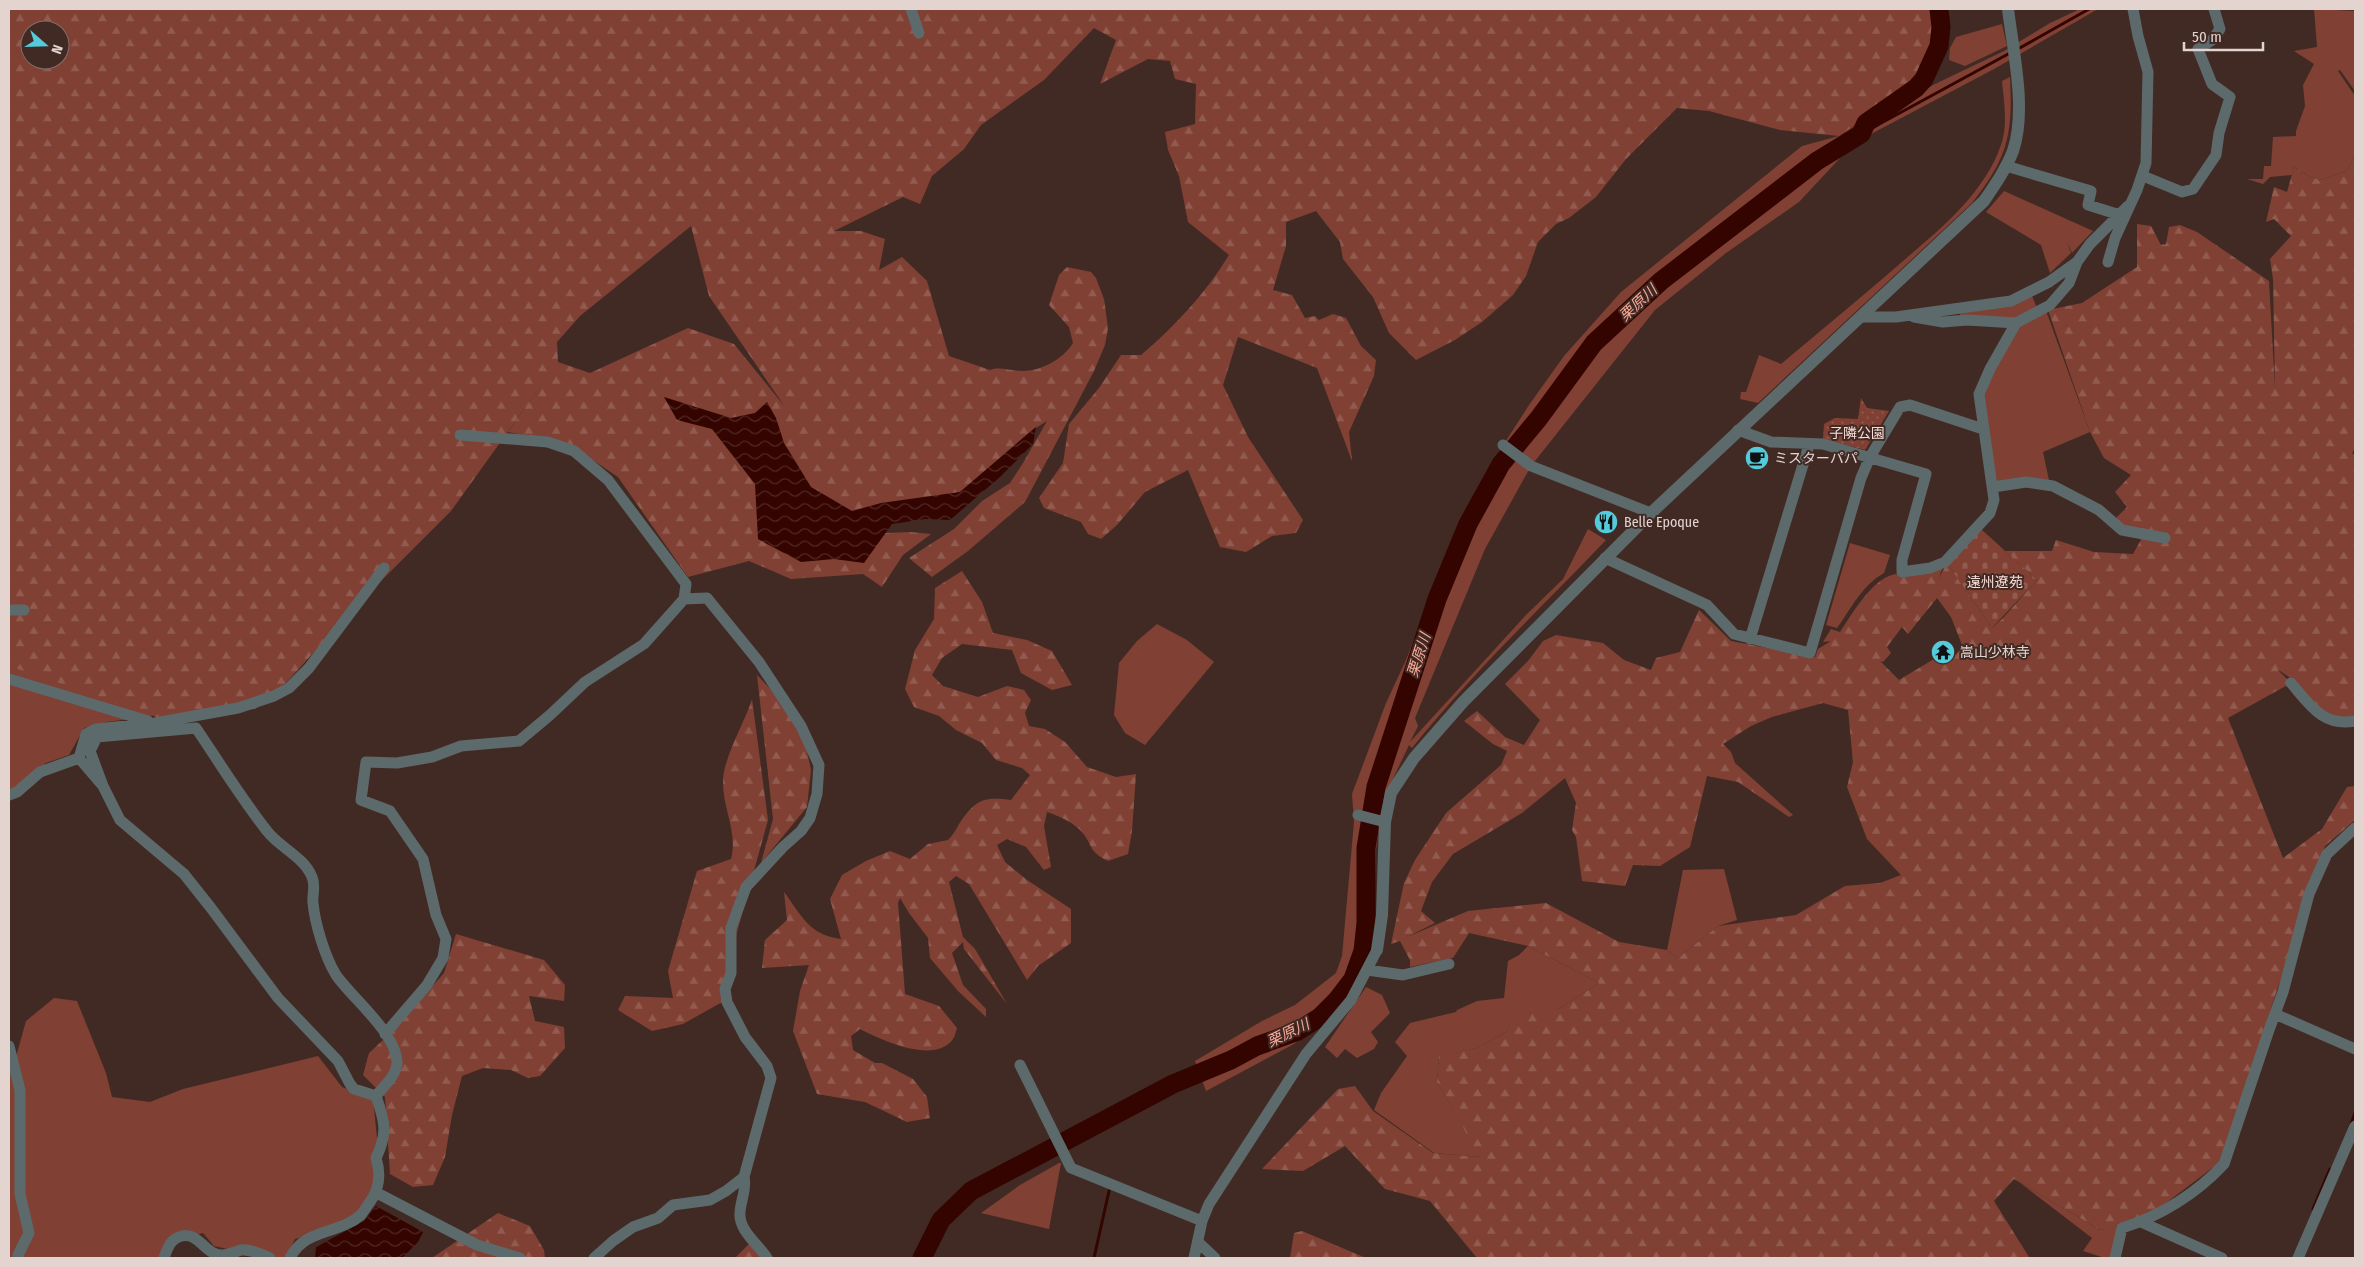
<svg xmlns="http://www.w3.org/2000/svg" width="2364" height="1267" viewBox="0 0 2364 1267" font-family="'Fira Sans Condensed','Noto Sans JP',sans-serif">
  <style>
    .grass { fill: #804033 }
    .forest { fill: url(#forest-firs); fill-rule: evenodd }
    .cemetery { fill: url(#cemetery-stones) }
    .park { fill: url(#park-dots) }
    .water { fill: url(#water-waves) }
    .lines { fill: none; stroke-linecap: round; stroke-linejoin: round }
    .stream { stroke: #340400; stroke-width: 3 }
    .river { stroke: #340400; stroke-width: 19 }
    .minor { stroke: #5c6a6c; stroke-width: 11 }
    .tertiary { stroke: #5c6a6c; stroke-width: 12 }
    .labels { text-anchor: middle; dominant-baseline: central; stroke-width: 4; stroke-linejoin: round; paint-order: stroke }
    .park-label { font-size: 14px; fill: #f8dcd6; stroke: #422a24 }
    .poi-label { font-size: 14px; fill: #e4d4d0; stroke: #422a24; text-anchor: start }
    .water-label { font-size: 15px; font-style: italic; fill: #f7a998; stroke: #422a24 }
  </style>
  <defs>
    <pattern id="forest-firs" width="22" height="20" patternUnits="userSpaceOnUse" patternTransform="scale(1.25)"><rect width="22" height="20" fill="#804033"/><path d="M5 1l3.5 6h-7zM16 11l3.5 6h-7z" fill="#925b50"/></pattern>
    <pattern id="cemetery-stones" width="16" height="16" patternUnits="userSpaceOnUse" patternTransform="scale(1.25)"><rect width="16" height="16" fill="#804033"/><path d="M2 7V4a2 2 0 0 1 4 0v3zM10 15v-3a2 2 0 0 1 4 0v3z" fill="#925b50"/></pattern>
    <pattern id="park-dots" width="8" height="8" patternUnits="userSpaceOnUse" patternTransform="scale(1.25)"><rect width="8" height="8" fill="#804033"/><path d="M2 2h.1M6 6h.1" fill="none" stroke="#925b50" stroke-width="1.8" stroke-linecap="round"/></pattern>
    <pattern id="water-waves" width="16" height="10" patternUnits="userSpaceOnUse" patternTransform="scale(1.25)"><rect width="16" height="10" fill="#340400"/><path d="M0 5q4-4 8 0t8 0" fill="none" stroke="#512824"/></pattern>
  </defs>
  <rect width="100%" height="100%" fill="#422a24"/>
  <!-- grass -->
  <path class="grass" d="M2080,9H2098L1994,69L1854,143L1799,202L1726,253L1655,310L1531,466L1485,549L1415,718L1418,726L1410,742L1527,614L1563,579L1588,529L1606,540C1540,609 1471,674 1412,748L1409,745L1383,800L1376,849L1374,926L1366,962L1343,1003L1294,1044L1206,1091L1195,1061L1262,1021L1295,1005L1336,973L1342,956L1354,822L1352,794L1386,703L1406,660L1445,559L1469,504L1487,470L1529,405L1564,356L1621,292L1802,146L1839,136L1884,109L1911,99L1933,85L2004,51L2050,23Z
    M2314,9L2355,11V91L2340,70L2338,71L2355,96V156L2346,171L2320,180L2307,175L2294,167L2292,175L2270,177L2263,184L2247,179H2263L2264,166H2271L2273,137L2296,136V131L2305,106L2303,85L2314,64L2294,51L2317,47Z
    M2002,24L2007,46L1965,66L1949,60L1950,48L1956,37Z
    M2010,77C2013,134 2008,158 1972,203L1758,403L1740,399L1741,392H1746L1759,355L1781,364C1819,332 1858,300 1895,268C1935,233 1983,197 2001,145C2008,126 2004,101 2002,81Z
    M2004,191L2093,231L2072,253L2067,242L2071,253L2050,273L2041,245L1986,212Z
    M2032,296L2037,308L2017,320L1961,318L1959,310Z
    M2045,308L2090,432L2043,452L2050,485L1998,486L1979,397L2016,323Z
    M1850,543L1890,555L1884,573C1862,585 1851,609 1837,628L1826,625Z
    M9,622L223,706L107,722L84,728L69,755L46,763L9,793Z
    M1157,624L1187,640L1214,662L1145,745L1125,733L1114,715L1119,663L1137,641Z
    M1724,869L1737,920L1718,926L1678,958L1667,950L1683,870Z
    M1528,946L1599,983L1557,1010H1457L1477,1001L1504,998L1508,961L1519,955Z
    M1366,987L1382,995L1390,1013L1371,1032L1378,1042L1374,1049L1357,1058L1345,1049L1337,1058L1325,1047Z
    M54,998L77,1001L106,1073L112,1097L150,1102L183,1089L318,1056L342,1087L373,1099L383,1196C354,1221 332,1229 295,1239L285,1258H269L214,1246L203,1233L170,1242L164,1258H9V1058L14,1064L26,1021Z
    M1456,1012H1516L1506,1032L1477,1048L1439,1057L1437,1082L1481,1157L1434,1153L1374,1110L1381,1093L1407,1056L1395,1042L1410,1023Z
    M1059,1163H1061L1049,1229L981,1213L1020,1185Z
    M2019,1182L2100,1230L2117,1226L2112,1258H2105L2083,1251L2092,1238Z"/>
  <!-- forest -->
  <path class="forest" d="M9,9H1932L1936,48L1921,77L1880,109L1839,136L1780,130L1709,111L1677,108L1626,159L1596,197L1569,218L1556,224L1538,242L1526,276L1513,295L1482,322L1455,340L1416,360L1389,333L1373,297L1343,259L1340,242L1316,211L1286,222V246L1273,290L1292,295L1305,318L1315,316L1319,320L1333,314L1346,318L1361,346L1376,360L1374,376L1349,432L1352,461L1317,368L1238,337L1223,385L1248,437L1303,520L1296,533L1272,536L1246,552L1220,547L1188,470L1145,492L1117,525L1101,539L1088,534L1081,522L1044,508L1039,498L1063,463L1069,424L1099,388L1121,355H1141C1174,327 1206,293 1229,255L1188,222L1179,176L1168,150L1165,132L1195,124L1196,84L1175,79L1170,61L1148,59L1100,84L1116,40L1094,28L1044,80L981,125L964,149L932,176L920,204L903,197L834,231H861L885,239L879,270L902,257L927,281L949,356L990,370C1000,366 1011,371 1022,371C1042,371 1063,359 1073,343L1069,327L1049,305L1059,275L1067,267L1091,272L1096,278L1104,299L1108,328L1105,345L1094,371L1025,502L968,551L932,577L909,558L954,529L982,501L1010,483L1023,463L1047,421L1031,431L960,492L866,509L885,533L910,532L931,534L903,555L882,587L863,574L791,579L749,561L688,577L618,477L569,444L508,432L555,366L451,511L357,605L274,696L255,709L188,717H155L153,715L9,666ZM30,30H60V60H30ZM691,226L709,296L785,407L734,344L688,328L590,373L558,362L557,342L580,316Z
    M1824,148L1839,150C1787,193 1732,232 1679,274C1659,290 1639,314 1614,320L1626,303L1796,166Z
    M2355,156V447L2352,454H2355V719L2345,720L2317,708L2295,681L2277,669L2291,683L2228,718L2283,858L2322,829L2347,787L2355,786V820L2325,846L2220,1162L2141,1222L2100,1230L2014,1179L1994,1201L2029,1257L2032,1258H1477L1430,1201L1385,1189L1345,1146L1303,1171L1262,1169L1338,1089L1355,1086L1373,1111L1433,1153L1480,1157L1437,1082L1439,1056L1477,1048L1506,1032L1515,1012H1456L1457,1010H1557L1599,983L1528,946L1469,933L1453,958L1410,967V960L1400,941L1391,944L1404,883L1415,860L1446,813L1501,765L1507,751L1493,744L1464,721L1477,711L1505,737L1524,745L1540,720L1505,684L1528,661L1543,641L1556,635L1603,643L1624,660L1651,670L1656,658L1680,652L1699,610L1731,641L1815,657L1818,649L1831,641L1823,642L1831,629L1840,632C1853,613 1876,571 1902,574L1944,563L1939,578L1947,563L1992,628L2003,618L2037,580L2005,551H2052L2056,540L2094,552L2133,554L2143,536L2113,521L2127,507L2115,492L2131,475L2104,458L2090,432L2048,310L2082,303L2137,267V224L2151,226L2161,245L2166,244L2169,227L2180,225L2197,232L2269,281L2275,389L2273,279L2270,259L2291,236L2274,219L2266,222L2274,187L2287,192L2294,167L2307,175L2320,180L2346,171ZM1937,598L1951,617L1962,645L1960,650L1948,662L1934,659L1899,680L1880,661L1883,662L1891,653L1887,647L1902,627L1908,634ZM1823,703L1848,710L1853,762L1847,787L1867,839L1901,875L1880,883L1845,886L1796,915L1718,926L1678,958L1667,950L1619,942L1546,903L1468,911L1407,937L1435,923L1421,911L1432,882L1453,854L1522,813L1565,778L1576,803L1572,830L1576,837L1582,881L1625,886L1633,865L1660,866L1690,847L1707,776L1738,782L1789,817L1793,815L1735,763L1731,752L1723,744L1751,726L1772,717Z
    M962,571L982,602L993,633L1027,640L1052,651L1072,685L1052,690L1021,673L1012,650L962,644L942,658L932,675L943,686L978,697L1007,686L1024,690L1031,700L1025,713L1029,726L1045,729L1065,742L1087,767L1116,777L1136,774L1132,831L1128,854L1108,861C1088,851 1094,847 1082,832C1073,822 1059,816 1047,812L1044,826L1051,867L1044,870L1026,847L1007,839L997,845L1005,862L1027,880L1071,909V943L1038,966L1027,980L969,884L956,876L949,882L963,937L975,949L1007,1004L964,949L963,942L952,953L963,985L986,1009V1017L958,991L930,958L928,938L909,913L900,898L898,903L905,994L939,1006L957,1028C956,1031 955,1036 953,1039C935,1065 881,1040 860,1029L851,1036L853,1050L875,1063H882L913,1079L927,1097L930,1118L907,1122L865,1102L817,1094L793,1031L800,991L809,965L762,968L765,940L787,920L784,892C802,916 809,935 841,939L830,899L842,875L866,861L890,851L910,859L928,844L948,840C952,836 956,830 959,824C975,800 983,796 1011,800L1030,775L1022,768L996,760L982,743L956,730L939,716L914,707L905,689L915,650L934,619L935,588Z
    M757,675L776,695L797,724L806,747L811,770L807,807L761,863L773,819Z
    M752,699L768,820L722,986L724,1001L683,1024L652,1031L618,1010L625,996L673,998L668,971L697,871L731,859C738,833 723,809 723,783C722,760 745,722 752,699Z
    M456,934L544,960L565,985L564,1001L529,996L535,1021L564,1027L565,1048L540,1076L528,1078L511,1070L483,1068L462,1076L452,1115L445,1157L433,1185L413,1187L390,1174L385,1097L363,1075L369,1053L394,1030L444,973Z
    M498,1213L530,1226L544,1250L545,1258H432Z
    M1302,1231L1366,1258H1290L1294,1233Z
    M751,1242L762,1246L774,1258H735Z"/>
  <!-- cemetery -->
  <path class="cemetery" d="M1981,529L2037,580L1992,628L1947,563Z"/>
  <!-- park -->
  <path class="park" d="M1861,398L1867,408L1889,411L1865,450L1823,439L1824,424L1835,418L1858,419Z"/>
  <!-- water -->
  <path class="water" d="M664,397L731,418L755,413L767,402L776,418L784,443L811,487L852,511L881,503L960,492L1036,427L1033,444L1000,477L950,520L925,519L892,524L864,563L834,559L801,562L758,539L755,484L712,429L677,420Z
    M376,1206L423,1232L418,1242L402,1258H315L316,1247L364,1221Z"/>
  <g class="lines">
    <!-- stream -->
    <path class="stream" d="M2018,49L2089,9
      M1861,134L2010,53
      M2351,1124L2355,1113
      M2313,1209L2330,1169
      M1094,1258L1109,1191"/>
    <!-- river -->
    <path class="river" d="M922,1258L941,1220L971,1191L1173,1084L1231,1060L1257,1046L1298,1031L1320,1017L1337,1000L1353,979L1363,951L1366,923V848L1376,787L1437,599L1468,524L1501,464L1539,418L1594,343L1661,281L1817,161L1861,134L1866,123L1916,88L1924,79L1939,46L1941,27L1939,9"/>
    <!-- minor -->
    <path class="minor" d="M911,9L919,33
      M2006,166L2091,191L2088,205L2120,215
      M2143,176L2182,192L2193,189L2216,155L2219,133L2230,97L2212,84L2198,49L2212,40L2220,29L2214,9
      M2108,262L2115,238L2137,190L2146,163L2148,72L2138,36L2133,9
      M1861,317H1896L2011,301L2049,282L2077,262
      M1914,317L1943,322L1967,320L2016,323
      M1738,430L1771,442L1823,444L1926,474L1902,560V572L1930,568L1945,562L1990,513L1994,500L1979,394L1990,369L2016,323L2050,305L2069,283L2077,262L2090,244L2128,206
      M1503,445L1531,466L1651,513
      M1993,487L2026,482L2053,486L2099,510L2122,530L2165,538
      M1605,558L1707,605L1734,634L1810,653L1861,478L1870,457L1900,407L1910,405L1983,429
      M9,610H24
      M1750,639L1809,445
      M9,679L148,721
      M2291,683C2310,705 2323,727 2355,721
      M79,758L103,786L120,820L184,874L211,908L278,998L338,1061L350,1084L354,1089L376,1096
      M79,758L86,734L96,729L155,723L238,708L274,696L289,688L309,668L384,568
      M103,786L90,751L97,737L196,728C219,762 241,798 267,831C279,847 304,857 312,877C316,886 312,894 313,903C315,924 325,957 336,975C352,998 395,1032 397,1061C398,1074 384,1086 376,1096
      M9,795L17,792L40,772L79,758
      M1358,815L1385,822
      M1367,970L1403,975L1449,964
      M2275,1014L2355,1049
      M385,1034L427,985L443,958L446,939L436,915L423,859L390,811L361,800L366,762L397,763L432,757L461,746L519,741L550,715L585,682L644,644L684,599L686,584L608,480L574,451L548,442L460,435
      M9,1046L20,1090V1194L29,1233L18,1255L19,1258
      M1020,1065L1071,1168L1202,1221
      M744,1177C747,1189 741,1199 740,1212C738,1230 758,1244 767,1258
      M377,1193L477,1245L520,1258
      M2141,1222L2222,1258
      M1198,1242L1215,1258
      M164,1258C168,1247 170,1239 182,1236C199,1232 205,1255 222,1255C228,1255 235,1252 241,1250C250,1249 261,1254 270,1258
      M290,1258C305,1228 338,1235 361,1215C364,1211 367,1206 370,1202C380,1188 381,1174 376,1158C388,1133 385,1122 376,1096
      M594,1258L613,1241L633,1227L658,1218L673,1205L710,1200L726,1191L744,1177L771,1078L767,1066L745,1037L727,1002L725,989L731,973V928L746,887L783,847L801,831L810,818L817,794L819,765L801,726L759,662L707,598L684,599
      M1194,1258L1202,1221L1209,1204L1306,1054L1351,1000L1377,950
      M2115,1258L2122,1228C2161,1216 2197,1193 2224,1164L2269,1030L2283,992L2309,894L2327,854L2355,828
      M2298,1258L2355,1126"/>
    <!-- tertiary -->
    <path class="tertiary" d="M1377,950L1382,915L1385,822L1391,793L1414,758L1463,702L1651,513L1984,201C1995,185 2006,169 2013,151C2027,110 2013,51 2008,9"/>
  </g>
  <!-- icons -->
  <defs>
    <g id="cafe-disc" transform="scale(1.25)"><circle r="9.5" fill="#53cbda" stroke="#422a24"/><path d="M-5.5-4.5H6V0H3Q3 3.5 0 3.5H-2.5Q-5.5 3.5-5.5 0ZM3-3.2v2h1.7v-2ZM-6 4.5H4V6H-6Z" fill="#111"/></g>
    <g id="restaurant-disc" transform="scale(1.25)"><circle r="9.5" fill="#53cbda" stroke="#422a24"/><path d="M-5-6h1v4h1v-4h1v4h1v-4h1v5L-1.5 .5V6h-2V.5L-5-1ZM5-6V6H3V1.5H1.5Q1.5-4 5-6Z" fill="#111"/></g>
    <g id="temple-disc" transform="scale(1.25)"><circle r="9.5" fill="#53cbda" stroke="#422a24"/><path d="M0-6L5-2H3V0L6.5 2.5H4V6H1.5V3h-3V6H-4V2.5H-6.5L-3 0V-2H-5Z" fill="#111"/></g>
  </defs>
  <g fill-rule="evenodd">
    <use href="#cafe-disc" x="1757" y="458"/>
    <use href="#restaurant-disc" x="1606" y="522"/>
    <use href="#temple-disc" x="1943" y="652"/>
  </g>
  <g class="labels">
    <!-- park labels -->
    <g class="park-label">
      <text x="1857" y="433">子隣公園</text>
      <text x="1995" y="582">遠州遼苑</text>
    </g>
    <!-- poi labels -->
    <g class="poi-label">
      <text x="1774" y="458">ミスターパパ</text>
      <text x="1624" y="522">Belle Epoque</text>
      <text x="1960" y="652">嵩山少林寺</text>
    </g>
    <!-- water labels -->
    <g class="water-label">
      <text transform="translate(1638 303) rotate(-43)">栗原川</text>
      <text transform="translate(1419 655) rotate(-72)">栗原川</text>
      <text transform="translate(1288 1033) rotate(-26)">栗原川</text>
    </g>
  </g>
  <!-- border -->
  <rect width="2364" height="1267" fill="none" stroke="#e4d4d0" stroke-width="20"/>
  <!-- north arrow -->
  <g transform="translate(45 45) rotate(110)"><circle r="24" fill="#422a24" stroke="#836e69"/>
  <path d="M0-4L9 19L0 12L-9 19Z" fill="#53cbda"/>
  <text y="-8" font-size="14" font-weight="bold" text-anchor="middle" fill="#e4d4d0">N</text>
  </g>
  <!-- scale -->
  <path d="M2184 42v8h79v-8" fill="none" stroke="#e4d4d0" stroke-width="2.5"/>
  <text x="2192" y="42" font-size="15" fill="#e4d4d0" stroke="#422a24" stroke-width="4" paint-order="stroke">50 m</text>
</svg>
